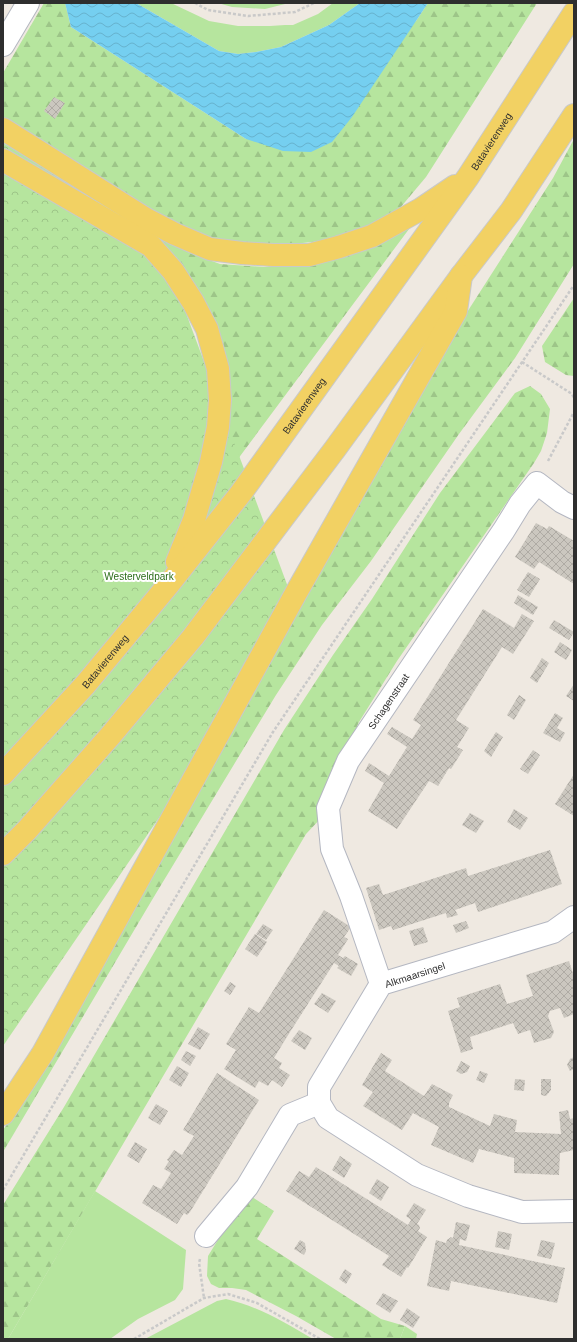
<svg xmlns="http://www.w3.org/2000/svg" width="577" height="1342" viewBox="0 0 577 1342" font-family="Arial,sans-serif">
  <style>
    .grass { fill: #b6e59e }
    .forest { fill: url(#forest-firs) }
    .park { fill: url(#park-crowns) }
    .water { fill: url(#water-waves) }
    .building { fill: url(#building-cross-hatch) }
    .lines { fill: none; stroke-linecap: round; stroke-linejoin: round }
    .minor-casing { stroke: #b4b7c1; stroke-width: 24 }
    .major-casing { stroke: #c9c9c9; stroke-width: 24 }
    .path { stroke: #c9c9c9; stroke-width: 2.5; stroke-dasharray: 3 2; stroke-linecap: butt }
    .minor { stroke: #fff; stroke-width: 22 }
    .major { stroke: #f2d163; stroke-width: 22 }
    .labels { text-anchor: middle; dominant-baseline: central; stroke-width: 4; stroke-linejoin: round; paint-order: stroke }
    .street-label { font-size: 10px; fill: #2e2e2e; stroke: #fff }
    .park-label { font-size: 10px; fill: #2c6e1b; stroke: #fff }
  </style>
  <defs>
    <pattern id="forest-firs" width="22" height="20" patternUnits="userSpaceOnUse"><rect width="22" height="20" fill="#b6e59e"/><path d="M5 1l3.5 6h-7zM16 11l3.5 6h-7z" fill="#9dc588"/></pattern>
    <pattern id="park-crowns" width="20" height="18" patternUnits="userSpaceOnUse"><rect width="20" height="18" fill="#b6e59e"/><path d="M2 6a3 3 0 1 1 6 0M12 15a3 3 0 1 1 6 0" fill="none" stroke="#9dc588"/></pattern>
    <pattern id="water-waves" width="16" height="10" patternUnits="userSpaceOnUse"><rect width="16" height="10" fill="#75cff0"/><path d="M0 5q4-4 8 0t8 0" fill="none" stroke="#66b2ce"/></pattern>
    <pattern id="building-cross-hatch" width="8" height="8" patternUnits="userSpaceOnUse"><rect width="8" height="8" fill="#cbc7bf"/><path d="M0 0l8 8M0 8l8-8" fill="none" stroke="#afaba4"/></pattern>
  </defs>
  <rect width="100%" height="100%" fill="#efe9e1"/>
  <!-- grass -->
  <path class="grass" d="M136,3H171L209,21L238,26H270L285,25H293L318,14L333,3H360L329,25L281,47L256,52L238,54L219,51Z
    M218,3H289L265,9L232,7Z
    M95,1191L186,1250L183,1289L175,1300L138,1319L110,1339H8Z
    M226,1299C258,1306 285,1323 313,1339H145L217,1301Z
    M405,1326L417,1334L416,1339H400Z"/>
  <!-- forest -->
  <path class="forest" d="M44,3H65L71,27L246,139L416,21L428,3H537L426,177L400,208L371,227L330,240L284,245L231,244L201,238L152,214L3,123V73Z
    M574,139V264L515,358L459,434L371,561L322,625L276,695L152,900L3,1152V1130L15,1113L430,370L553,178Z
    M412,225L220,483L229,429L227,372L143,227L190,253L220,264L264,267L312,264L355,252L392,238Z
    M574,298V376L566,375L545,362L542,346Z
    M530,386L541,394L550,409L547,433L541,451L534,463L397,661L359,722L327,791L322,817L306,834L8,1339H3V1205L64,1107L284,730L333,655L372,599L440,493L515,393Z
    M252,1197L274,1211L257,1239L381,1319L405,1326L400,1339H336L296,1316L246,1290L232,1288H219L211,1284L207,1276L208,1256L242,1201Z"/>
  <!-- park -->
  <path class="park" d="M3,143L155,230L288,587L165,809L3,1046Z"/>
  <!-- water -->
  <path class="water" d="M65,3H136L219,51L238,54L256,52L281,47L329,25L360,3H428L352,117L332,142L311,152L283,151L246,139L71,27Z"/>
  <!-- building -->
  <path class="building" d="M54,97L65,103L55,119L44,111Z
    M536,523L547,529L549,526L574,541V584L539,562L534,569L515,557Z
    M528,572L540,579L529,597L517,590Z
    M518,595L538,607L533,615L514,603Z
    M483,609L514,628L522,614L534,621L513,654L502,647L456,720L469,728L457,747L463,750L451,769L449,768L438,786L429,781L397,829L368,811L384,783L365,771L369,763L389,776L407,747L387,734L392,727L412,739L421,725L413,720Z
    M554,620L574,632L569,640L549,628Z
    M560,642L572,650L566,660L554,652Z
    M542,658L549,663L537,683L530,678Z
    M574,684V701L566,696Z
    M519,695L526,700L514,720L507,715Z
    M555,713L563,718L557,728L565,733L560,742L543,733Z
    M496,732L503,737L491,757L484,751Z
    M533,750L540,755L528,774L520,769Z
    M574,774V816L555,804Z
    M514,809L528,818L520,830L507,822Z
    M470,813L484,821L476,833L462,825Z
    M550,850L562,884L478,912L475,903L455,910L458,915L447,918L446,913L393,930L391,926L379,930L366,888L379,884L383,895L466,868L468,876Z
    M324,910L351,927L344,937L348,939L338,955L343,958L345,956L358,964L351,976L337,968L339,966L334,963L290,1032L274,1058L282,1063L279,1068L290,1075L282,1087L272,1080L268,1086L259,1081L255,1088L224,1069L236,1050L226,1044L249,1007L259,1013Z
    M466,921L469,928L456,933L453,925Z
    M263,924L273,930L266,940L256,934Z
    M423,927L428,942L414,946L409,931Z
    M255,934L267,942L257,957L245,949Z
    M569,961L574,977V1014L564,1018L560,1008L550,1011L548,1016L554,1032L551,1038L534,1043L530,1030L518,1034L513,1023L470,1037L473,1049L461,1053L448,1011L460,1007L457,998L500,984L507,1004L533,996L526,975Z
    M230,982L236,986L230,995L224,991Z
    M322,993L336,1001L328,1013L314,1004Z
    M198,1027L210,1034L200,1050L188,1044Z
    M299,1030L312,1038L305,1050L291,1041Z
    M186,1051L196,1056L190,1066L181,1060Z
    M381,1053L392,1060L385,1071L424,1096L432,1084L453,1095L449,1103V1107L490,1126L494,1114L517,1120L515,1132L561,1134L559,1112L568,1110L570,1119L574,1118V1150L560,1153L559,1175L514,1173V1158L479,1149L473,1163L431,1145L439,1127L413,1113L402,1130L363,1106L373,1092L362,1085Z
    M574,1057V1069L570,1071L567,1065L570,1059Z
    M461,1061L470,1066L467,1072L461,1074L456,1071Z
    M177,1066L189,1073L181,1087L169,1080Z
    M480,1071L488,1074L484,1083L476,1080Z
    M217,1073L259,1100L190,1212L187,1215L184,1213L177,1224L142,1203L153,1185L161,1189L171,1173L164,1169L169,1161L167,1160L174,1150L182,1155L194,1136L183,1130Z
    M515,1079L525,1080L524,1091L514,1090Z
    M541,1079H551V1090L546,1096L541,1095Z
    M156,1104L168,1111L160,1125L148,1118Z
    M135,1142L147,1149L139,1163L127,1156Z
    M340,1156L352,1164L344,1178L332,1170Z
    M316,1167L408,1225L411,1220L406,1216L414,1203L426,1210L417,1224L419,1225L420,1228L418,1231L427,1237L408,1268L407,1267L401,1277L382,1265L389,1256L286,1191L299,1171L309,1177Z
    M377,1179L389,1187L381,1201L369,1193Z
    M456,1222L470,1225L466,1241L460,1239L459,1245L565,1268L557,1303L451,1281L449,1291L427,1286L436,1240L446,1243L447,1240L451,1237L453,1238Z
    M498,1231L512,1234L509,1250L495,1247Z
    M300,1240L305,1243L306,1251L304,1255L294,1249Z
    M541,1240L555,1243L551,1259L537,1256Z
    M345,1269L352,1274L346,1284L339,1279Z
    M383,1293L398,1301L390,1313L376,1304Z
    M407,1308L420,1317L413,1328L400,1320Z"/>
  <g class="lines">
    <!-- minor casing -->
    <g class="minor-casing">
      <g id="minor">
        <path d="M3,45L28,3"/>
        <path d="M574,917L553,932L381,984L319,1087V1103L328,1118L417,1175L468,1196L522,1212L574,1211"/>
        <path id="s1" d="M381,984L351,896L332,849L328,808L348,761L504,530L520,504L537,483L562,502L574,508"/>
        <path d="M206,1236L247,1187L290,1115L319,1103"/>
      </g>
    </g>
    <!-- major casing -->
    <g class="major-casing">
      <g id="major">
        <path d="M3,129L146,219L175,234L210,249L242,253L273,255H309L339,247L372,236L421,209L455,186"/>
        <path d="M3,160L151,246L173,271L193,302L207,329L218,369L220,400L218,427L211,462L203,489L194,520L177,562"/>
        <path id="s2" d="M3,774L85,685L169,584L241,493L468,177L574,13"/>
        <path d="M3,854L27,830L111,735L193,637L335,449L461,276L511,211L574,115"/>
        <path d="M3,1114L43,1053L296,593L456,311L461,276"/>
      </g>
    </g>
    <!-- path -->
    <path class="path" d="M195,3L208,10L248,16L295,12L314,3
      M522,362L572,394L574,398
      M548,461L574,412
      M3,1190L273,732L574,285
      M200,1259L199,1263L204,1298
      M134,1339L204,1298L228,1294L257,1303L320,1339"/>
    <!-- minor -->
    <use href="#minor" class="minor"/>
    <!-- major -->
    <use href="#major" class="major"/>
  </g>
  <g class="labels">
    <!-- street labels -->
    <g class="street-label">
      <text stroke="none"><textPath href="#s2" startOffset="800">Batavierenweg</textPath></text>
      <text stroke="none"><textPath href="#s2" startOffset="476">Batavierenweg</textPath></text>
      <text stroke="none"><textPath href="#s2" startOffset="152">Batavierenweg</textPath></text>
      <text stroke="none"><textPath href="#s1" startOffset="308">Schagenstraat</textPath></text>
      <text transform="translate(415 975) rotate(-18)">Alkmaarsingel</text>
    </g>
    <!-- park labels -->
    <g class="park-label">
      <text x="139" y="576">Westerveldpark</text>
    </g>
  </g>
  <!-- border -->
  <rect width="577" height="1342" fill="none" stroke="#2e2e2e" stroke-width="8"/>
</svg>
